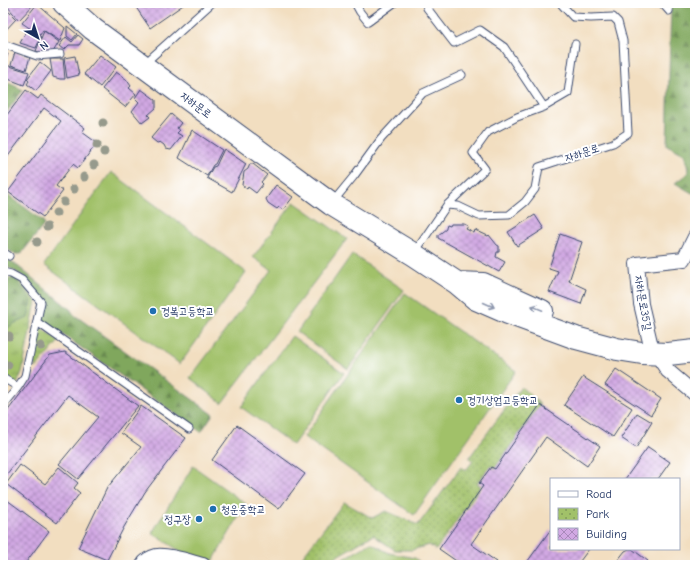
<svg xmlns="http://www.w3.org/2000/svg" width="698" height="568" viewBox="0 0 698 568" font-family="'Comic Neue','Poor Story',sans-serif">
  <style>
    .grass { fill: url(#grass-tufts); stroke: #5e7864 }
    .forest { fill: url(#forest-firs); stroke: #4e6b5e }
    .park { fill: url(#park-dots); stroke: #5e7864 }
    .pitch { fill: #a1c169; stroke: #5e7864 }
    .building { fill: url(#building-cross-hatch) }
    .lines { fill: none; stroke-linecap: round; stroke-linejoin: round }
    .service-casing { stroke: #3b496d; stroke-width: 9 }
    .minor-casing { stroke: #3b496d; stroke-width: 16 }
    .primary-casing { stroke: #3b496d; stroke-width: 24 }
    .service { stroke: #fff; stroke-width: 7 }
    .minor { stroke: #fff; stroke-width: 14 }
    .primary { stroke: #fff; stroke-width: 22 }
    .tree { fill: #969a8c }
    .oneway { stroke: #8d97ae }
    .poi-dot { fill: #1f6fb2; stroke: #fff; stroke-width: 1.5 }
    .labels { text-anchor: middle; dominant-baseline: central; stroke-width: 4; stroke-linejoin: round; paint-order: stroke }
    .street-label { font-size: 11px; fill: #1b2f5e; stroke: #fff }
    .poi-label { font-size: 11px; fill: #1b2f5e; stroke: #fff; text-anchor: start }
  </style>
  <defs>
    <pattern id="grass-tufts" width="24" height="20" patternUnits="userSpaceOnUse"><rect width="24" height="20" fill="#a1c169"/><path d="M3 7l-1-3M5 7V3M7 7l1-3M15 17l-1-3M17 17v-4M19 17l1-3" fill="none" stroke="#829d5a"/></pattern>
    <pattern id="forest-firs" width="22" height="20" patternUnits="userSpaceOnUse"><rect width="22" height="20" fill="#80a75d"/><path d="M5 1l3.5 6h-7zM16 11l3.5 6h-7z" fill="#688850"/></pattern>
    <pattern id="park-dots" width="8" height="8" patternUnits="userSpaceOnUse"><rect width="8" height="8" fill="#a1c169"/><path d="M2 2h.1M6 6h.1" fill="none" stroke="#829d5a" stroke-width="1.8" stroke-linecap="round"/></pattern>
    <pattern id="building-cross-hatch" width="8" height="8" patternUnits="userSpaceOnUse"><rect width="8" height="8" fill="#d1a8e3"/><path d="M0 0l8 8M0 8l8-8" fill="none" stroke="#a989bb"/></pattern>
  </defs>
  <rect width="100%" height="100%" fill="#fff"/>
  <filter id="ink" filterUnits="userSpaceOnUse"><feTurbulence type="fractalNoise" baseFrequency=".025" numOctaves="2"/><feDisplacementMap in="SourceGraphic" scale="8" xChannelSelector="R" yChannelSelector="G"/><feConvolveMatrix kernelMatrix="1 2 1 2 8 2 1 2 1" color-interpolation-filters="sRGB"/></filter>
  <filter id="wash" filterUnits="userSpaceOnUse"><feTurbulence type="fractalNoise" baseFrequency=".012" numOctaves="4" result="noise"/><feDisplacementMap in="SourceGraphic" scale="16" xChannelSelector="R" yChannelSelector="G"/><feGaussianBlur stdDeviation="0.9" result="paint"/><feColorMatrix in="noise" values="0 0 0 0 0 0 0 0 0 0 0 0 0 0 0 0 0 1.4 0 .05"/><feComposite in="paint" operator="in"/></filter>
  <g filter="url(#wash)">
    <rect width="100%" height="100%" fill="#f2dec0"/>
    <!-- grass -->
    <path class="grass" d="M16,277L36,301L22,372L17,384L3,375V279Z
      M40,327L59,341L36,368L33,360Z"/>
    <!-- forest -->
    <path class="forest" d="M671,3H695V192L692,193L675,183L688,173L687,163L684,154L667,145Z
      M3,80L23,90L3,117Z
      M3,191L43,221L44,225L21,254H14L3,246Z
      M3,257L14,263L71,310L73,314L213,414L201,432L42,320L45,303L24,277L3,264Z
      M15,279L32,301L28,318L13,324L3,332V282Z"/>
    <!-- park -->
    <path class="park" d="M521,387L536,400L540,405L495,468L491,465L477,483L481,486L436,550L429,545L412,550H395L373,535L322,565H296L344,502L372,518L386,511L418,525L461,467L466,470L473,461L469,458Z"/>
    <!-- pitch -->
    <path class="pitch" d="M111,172L246,272L180,364L44,265Z
      M294,202L347,239L222,403L190,378L271,270L253,257Z
      M352,254L404,290L348,369L297,332Z
      M405,293L516,371L414,515L304,437Z
      M292,336L344,373L293,445L241,407Z
      M193,466L246,504L213,561L183,553L152,533Z
      M371,543L389,553L415,558L423,565H333Z"/>
    <g id="blocks">
      <!-- building -->
      <path class="building" d="M10,3H35L19,20L7,6Z
        M133,3H186L150,28Z
        M37,4L65,28L60,41L43,30L40,35L22,23Z
        M3,6L16,19L3,33Z
        M67,26L77,34L72,40L67,36Z
        M28,29L41,37L36,48L20,43Z
        M44,31L59,42L53,52L42,53L36,51Z
        M78,35L83,39L79,45H69L64,50L59,46L66,37L72,42Z
        M3,52L8,54L3,65Z
        M15,52L30,57L26,70L11,65Z
        M100,55L116,67L100,87L84,74Z
        M75,56L79,75L67,78L64,58Z
        M50,59H63L65,79H60L53,77Z
        M40,62L51,71L36,91L27,84L29,81L27,79Z
        M6,65L29,72L24,85L3,77V72Z
        M116,72L126,79L131,86L129,88L136,94L125,107L102,89Z
        M141,89L156,100V108L148,115L150,117L142,123L132,111L139,102L135,98Z
        M26,90L38,99L41,95L85,128L82,132L97,143L78,168L73,164L56,186L63,191L43,217L8,192L61,121L44,108L3,163V120Z
        M171,114L181,123L177,128L180,130L177,133L182,136L171,150L166,149L164,145L160,142L157,143L151,138Z
        M192,130L222,150L215,164L213,165L207,176L179,158Z
        M224,149L246,164L232,192L207,178L213,167L216,166Z
        M250,164H253L267,175L261,182L263,184L256,193L248,187L247,189L242,185L244,172L248,169Z
        M276,185L293,197L283,210L279,207L277,209L268,203L266,199Z
        M535,215L544,229L517,246L508,232Z
        M451,224H464L468,226L466,229L474,233L475,230L488,236L489,235L497,245L499,246V252H497L496,257L505,262L499,272L438,238V235L446,229V228L447,225L450,226Z
        M560,234L582,242L569,281L586,289L581,304L549,292L558,271L549,268Z
        M65,352L138,406L78,479L59,464L98,417L68,395L3,479V417L50,355Z
        M616,369L661,399L651,415L605,385Z
        M583,377L632,408L613,437L564,405Z
        M540,405L600,446L587,466L546,437L471,544L497,562L495,565H462L439,549L483,486L479,483L491,467L495,469Z
        M141,406L186,438L145,492L124,527L107,560L78,548L107,488L141,447L121,433Z
        M637,413L652,422L636,448L621,438Z
        M237,425L305,474L279,509L212,460Z
        M648,447L670,462L658,479H625Z
        M20,465L45,484L59,467L78,483L74,488L80,493L57,523L6,484Z
        M3,497L49,531L24,565H9L3,561Z
        M551,529V549H589L577,565H525Z
        M629,549H632L648,561L644,565H614L625,551Z"/>
    </g>
  </g>
  <g filter="url(#ink)">
    <use href="#blocks" fill-opacity="0" stroke="#3b496d" stroke-width="1"/>
    <g class="lines">
      <!-- service casing -->
      <g class="service-casing">
        <path id="service" d="M355,3L360,12L368,22L394,3
          M426,3L427,8L454,43L480,30L504,47L544,107L517,117L488,132L473,153L485,169L447,205
          M662,3L669,11
          M3,44L37,56L60,54
          M144,64L212,3
          M544,107L568,93L575,44
          M332,203L354,176L381,139L423,93L462,75
          M3,252L9,256
          M415,252L447,205L458,206L479,216L509,215L525,202L535,189L539,167L613,143L628,133L623,41L618,22L613,17L591,18L573,17L562,5V3
          M3,272L11,274L22,280L41,302L25,376L18,387L3,378
          M37,322L189,429
          M3,406L18,387"/>
      </g>
      <!-- minor casing -->
      <g class="minor-casing">
        <path id="minor" d="M695,237L684,259L637,264L641,304L650,342L656,353L668,371L695,394
          M143,565C145,561 151,557 156,556C167,554 191,562 203,565"/>
      </g>
      <!-- primary casing -->
      <g class="primary-casing">
        <path id="primary" d="M64,3L93,29L331,204L413,254L457,283L476,299L508,313L576,338L617,349L642,353L668,354L695,351
          M457,283L483,284L520,301L542,311"/>
      </g>
      <!-- service -->
      <use href="#service" class="service"/>
      <!-- minor -->
      <use href="#minor" class="minor"/>
      <!-- primary -->
      <use href="#primary" class="primary"/>
    </g>
    <!-- trees -->
    <g class="tree">
      <circle cx="103" cy="123" r="4.5"/>
      <circle cx="97" cy="145" r="4.5"/>
      <circle cx="104" cy="152" r="4.5"/>
      <circle cx="94" cy="165" r="4.5"/>
      <circle cx="84" cy="177" r="4.5"/>
      <circle cx="74" cy="189" r="4.5"/>
      <circle cx="64" cy="202" r="4.5"/>
      <circle cx="56" cy="213" r="4.5"/>
      <circle cx="47" cy="227" r="4.5"/>
      <circle cx="37" cy="242" r="4.5"/>
      <circle cx="9" cy="336" r="4.5"/>
      <circle cx="41" cy="346" r="4.5"/>
      <circle cx="8" cy="365" r="4.5"/>
    </g>
    <!-- one-way arrows -->
    <defs><path id="oneway-shaft" d="M-6 0H5M1.5-3L5.5 0L1.5 3" fill="none" stroke-width="1.6" stroke-linecap="round" stroke-linejoin="round"/></defs>
    <g class="oneway">
      <use href="#oneway-shaft" transform="translate(489 305) rotate(24)"/>
      <use href="#oneway-shaft" transform="translate(537 308) rotate(-158)"/>
    </g>
  </g>
  <!-- markers -->
  <g class="poi-dot">
    <circle cx="153" cy="311" r="4"/>
    <circle cx="459" cy="400" r="4"/>
    <circle cx="213" cy="509" r="4"/>
    <circle cx="199" cy="519" r="4"/>
  </g>
  <g class="labels">
    <!-- street labels -->
    <g class="street-label">
      <text transform="translate(196 105) rotate(37)">자하문로</text>
      <text transform="translate(582 153) rotate(-18)">자하문로</text>
      <text transform="translate(643 303) rotate(80)">자하문로35길</text>
    </g>
    <!-- poi labels -->
    <g class="poi-label">
      <text x="161" y="311">경복고등학교</text>
      <text x="467" y="400">경기상업고등학교</text>
      <text x="221" y="509">청운중학교</text>
      <text x="191" y="519" text-anchor="end">정구장</text>
    </g>
  </g>
  <!-- margin -->
  <rect width="698" height="568" fill="none" stroke="#fff" stroke-width="16"/>
  <!-- legend -->
  <rect x="550" y="478" width="130" height="72" fill="#ffffff" stroke="#a4acbf"/>
  <rect x="558" y="491" width="20" height="6" fill="#ffffff" stroke="#a4acbf"/>
  <text x="586" y="498" font-size="12" fill="#1b2f5e">Road</text>
  <rect x="558" y="508" width="20" height="12" fill="url(#park-dots)" stroke="#a4acbf"/>
  <text x="586" y="518" font-size="12" fill="#1b2f5e">Park</text>
  <rect x="558" y="528" width="20" height="12" fill="url(#building-cross-hatch)" stroke="#a4acbf"/>
  <text x="586" y="538" font-size="12" fill="#1b2f5e">Building</text>
  <!-- north arrow -->
  <g transform="translate(38 38) rotate(141)" stroke="#ffffff" stroke-width="3" paint-order="stroke">
  <path d="M0-3L7 15L0 10L-7 15Z" fill="#1b2f5e"/>
  <text y="-6" font-size="11" font-weight="bold" text-anchor="middle" fill="#1b2f5e">N</text>
  </g>
</svg>
